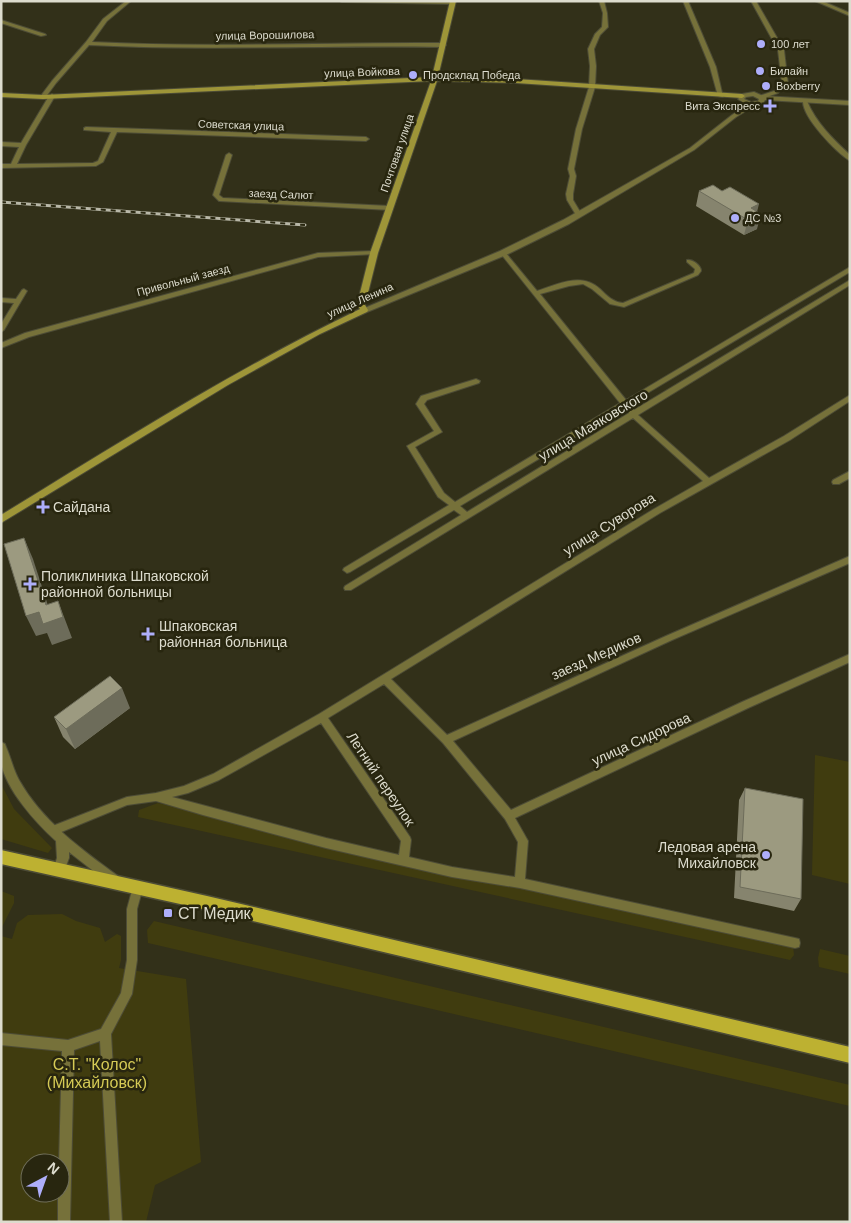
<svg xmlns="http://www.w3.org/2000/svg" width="851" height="1223" viewBox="0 0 851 1223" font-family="Helvetica,sans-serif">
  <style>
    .green { fill: #403c0f; fill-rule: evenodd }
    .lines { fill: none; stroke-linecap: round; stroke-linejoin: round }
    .minor-casing { stroke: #4d4c36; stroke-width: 2 }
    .tertiary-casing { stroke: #4d4c36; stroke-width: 2 }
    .secondary-casing { stroke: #4d4c36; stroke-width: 2 }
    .primary-casing { stroke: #4d4c36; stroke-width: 3 }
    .minor { fill: #76713a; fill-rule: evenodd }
    .tertiary { fill: #76713a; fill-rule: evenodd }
    .secondary { fill: #9e9538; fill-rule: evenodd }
    .primary { fill: #bdb131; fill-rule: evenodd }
    .rail-casing { stroke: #b8b7a7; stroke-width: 3 }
    .rail { stroke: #28260f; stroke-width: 2; stroke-dasharray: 5; stroke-linecap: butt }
    .wall { fill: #86846e }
    .shaded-wall { fill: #6d6c5a }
    .building { fill: #9c9a80; stroke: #6d6c5a }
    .poi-dot { fill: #aeaefa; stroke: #28260f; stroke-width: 2 }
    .labels { text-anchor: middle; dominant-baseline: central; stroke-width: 5; stroke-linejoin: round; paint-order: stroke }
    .far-street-label { font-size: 11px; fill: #dddcce; stroke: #28260f }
    .far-poi-label { font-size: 11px; fill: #dddcce; stroke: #28260f; text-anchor: start }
    .street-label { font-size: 14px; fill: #dddcce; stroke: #28260f }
    .poi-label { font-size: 14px; fill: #dddcce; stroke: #28260f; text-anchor: start }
    .near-poi-label { font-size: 16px; fill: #dddcce; stroke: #28260f; text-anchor: start }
    .near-park-label { font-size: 16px; fill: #d5ca55; stroke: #28260f }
  </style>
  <rect width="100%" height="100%" fill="#323019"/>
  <!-- green -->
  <path class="green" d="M815,755L850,762V884L812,875Z
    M1,784L14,809L52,848L48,853L1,839Z
    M158,803L521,886L793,946L794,955L790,960L138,817L139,810Z
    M1,891L14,896V903L1,929Z
    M62,914L76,921L100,928L105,942L117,934L121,936V960L119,968L186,979L201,1162L155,1185L146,1222H1V936L12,939L17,923L28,915ZM30,1163H60V1193H30Z
    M154,921L850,1085V1106L148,943L147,930Z
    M820,949L850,956V974L819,967L818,958Z"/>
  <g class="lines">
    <!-- minor casing -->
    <g class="minor-casing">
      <path id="minor" d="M126,1H131L107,21L92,42C209,48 326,42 443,43L446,45L443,47C325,45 207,51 89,45L56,83L45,98H41L40,97L52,81L86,42L103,19Z
        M340,1H437L452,2L454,3L452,4L342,2Z
        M599,1H604L607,13L608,27L600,35L594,49L596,66L595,87L582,129L574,169L576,176L573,194V200L582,215L579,217L576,215L567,200L566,194L570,176L568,169L576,129L589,87L590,66L588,49L595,34L602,27L603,13Z
        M683,1H688L716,67L723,97L718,96L710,67Z
        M751,1H756L784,50L788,84L778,93L761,99L759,98V96L774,91L782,84L778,50Z
        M815,1H822L850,13V16Z
        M1,20L45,34L46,35L41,36L1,23Z
        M52,94L55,96L26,145L17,164L93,163L98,161L111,132L84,130V128L86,127L366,137L369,139L366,141L117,132L103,162L96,166L1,168V164H11L19,147L1,146V142L21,143L49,96Z
        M803,101H807C816,123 833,139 850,155V161C836,152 802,117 803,101Z
        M229,153L232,155L219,195L223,198L390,206L393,208L390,210L219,201L213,195L226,155Z
        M374,251L376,252V254L318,257L29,337L1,348V343L25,333L318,253Z
        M503,251L505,252L537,291C558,284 582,272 600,289C607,296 613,302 623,303L694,273L695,269L687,262V260C692,259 701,265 701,271L698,275L624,307L610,304L592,289L583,284L569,286L540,294L626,400L850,267V272L629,404L634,410L850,280V285L638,415L709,478L784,436L850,395V401L790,440L660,513L391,679L447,735L666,636L850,556V563L672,640L453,741L511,810L742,702L850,654V662L748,708L515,818L528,841L525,879L795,938L799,939L800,943L799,947L795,948L520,888L452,877L326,848L203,815L156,801L127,805L54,835L50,833L49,830L50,827L127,797L156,793L184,786L213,774L319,714L654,509L703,481L633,418L351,590H345L344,588L345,586L461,515L454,510L350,572L347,573L343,570L344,568L449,505L438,497L407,446L434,431L416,404L421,396L476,379L480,381L479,383L427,400L424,404L442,432L415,447L444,493L455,502L620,403L501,254V252ZM624,408L629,413L467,512L460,506ZM384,684L443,743L505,819L518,842L515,877L452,867L409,857L411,840L410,837L328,718ZM321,723L401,841L399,855L326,838L172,797L188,793L219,780Z
        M24,289L27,291L4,330L1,332V324L14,303L1,302V298L16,299L22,290Z
        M850,471V478L839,484H833L832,482L833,480Z
        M138,882L142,884L143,887L137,909V960L132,994L111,1034L122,1222H110L100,1041L74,1050L70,1222H58V1193H60L59,1163L62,1051L1,1045V1033L68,1040L101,1029L121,993L127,960V909L133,887L134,884Z"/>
    </g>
    <!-- tertiary casing -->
    <g class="tertiary-casing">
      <path id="tertiary" d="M754,92L763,96L850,101V105L765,100L763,103L754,106L736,117L694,150L569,224L506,255L367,312H361L360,310L500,251L563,220L690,148L732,115L747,105L738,99L742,94ZM753,96L759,99L758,101L751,102L744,99L746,97Z
        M1,742L5,744L6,747C11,758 13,769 19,780C42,821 81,849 118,876L120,880L118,884L114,886L110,884L69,852V858L63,874L59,875L55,874L53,870L57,858L56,841C37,824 5,789 1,762C0,756 1,749 1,742Z"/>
    </g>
    <!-- secondary casing -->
    <g class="secondary-casing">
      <path id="secondary" d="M450,1H456L438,77L516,79L742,94L745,96L742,98L516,83L437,81L378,253L365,305L368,310L367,312L320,334L228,385L1,523V515C119,443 235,369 360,309L357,305L370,253L431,81L43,99L1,97V93L43,95L432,77Z"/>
    </g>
    <!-- primary casing -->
    <g class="primary-casing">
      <path id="primary" d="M1,850L207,896L850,1047V1063L207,910L1,864Z"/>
    </g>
    <!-- minor -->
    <use href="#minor" class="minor"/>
    <!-- tertiary -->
    <use href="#tertiary" class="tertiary"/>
    <!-- secondary -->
    <use href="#secondary" class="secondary"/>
    <!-- primary -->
    <use href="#primary" class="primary"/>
    <!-- rail casing -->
    <g class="rail-casing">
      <path id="rail" d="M1,202L305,225"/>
    </g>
    <!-- rail -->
    <use href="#rail" class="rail"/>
  </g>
  <!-- wall -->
  <path class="wall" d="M699,191L757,212V229L744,235L696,206Z
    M130,708L75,749L63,737L54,717Z
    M745,788L801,899L794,911L734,898L739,800Z"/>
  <!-- shaded-wall -->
  <path class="shaded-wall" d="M759,204L756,216L761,214L757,229L744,235L751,208Z
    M24,538L33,559L53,621L58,601L72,638L52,645L47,633L36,636L26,616L39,612L46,605Z
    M122,688L130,708L75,749L66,729Z"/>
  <!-- building -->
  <path class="building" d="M713,185L722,191L730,187L759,204L751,208L761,214L748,220L699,191Z
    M24,538L46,605L58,601L63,617L43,624L39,612L26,616L4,544Z
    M110,676L122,688L66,729L54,717Z
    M745,788L803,799L801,899L740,887Z"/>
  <!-- markers -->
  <g class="poi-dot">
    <circle cx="761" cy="44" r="5"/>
    <circle cx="760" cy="71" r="5"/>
    <circle cx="413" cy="75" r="5"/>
    <circle cx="766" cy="86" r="5"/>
    <path d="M767.5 98.5h5v5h5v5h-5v5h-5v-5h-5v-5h5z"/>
    <circle cx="735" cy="218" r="5"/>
    <path d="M40.5 499.5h5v5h5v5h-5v5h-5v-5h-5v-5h5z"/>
    <path d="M27.5 576.5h5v5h5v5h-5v5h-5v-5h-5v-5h5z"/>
    <path d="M145.5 626.5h5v5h5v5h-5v5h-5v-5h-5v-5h5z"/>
    <circle cx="766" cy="855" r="5"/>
    <rect x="163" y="908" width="10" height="10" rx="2.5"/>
  </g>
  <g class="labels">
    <!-- far-street labels -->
    <g class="far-street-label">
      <text transform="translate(265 35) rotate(-1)">улица Ворошилова</text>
      <text transform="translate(362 72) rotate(-2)">улица Войкова</text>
      <text transform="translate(241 125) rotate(2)">Советская улица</text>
      <text transform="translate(397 153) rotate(-71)">Почтовая улица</text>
      <text transform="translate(281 194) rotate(2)">заезд Салют</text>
      <text transform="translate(183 280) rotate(-15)">Привольный заезд</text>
      <text transform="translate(360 300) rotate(-24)">улица Ленина</text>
    </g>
    <!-- far-poi labels -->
    <g class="far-poi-label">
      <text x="771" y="44">100 лет</text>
      <text x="770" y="71">Билайн</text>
      <text x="423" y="75">Продсклад Победа</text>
      <text x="776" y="86">Boxberry</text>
      <text x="760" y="106" text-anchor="end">Вита Экспресс</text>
      <text x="745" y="218">ДС №3</text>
    </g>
    <!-- street labels -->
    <g class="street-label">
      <text transform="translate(593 425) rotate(-31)">улица Маяковского</text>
      <text transform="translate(609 524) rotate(-32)">улица Суворова</text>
      <text transform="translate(596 656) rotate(-24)">заезд Медиков</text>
      <text transform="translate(641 739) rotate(-25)">улица Сидорова</text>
      <text transform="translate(381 779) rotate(56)">Летний переулок</text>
    </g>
    <!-- poi labels -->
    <g class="poi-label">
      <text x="53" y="507">Сайдана</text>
      <text x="41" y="576">Поликлиника Шпаковской<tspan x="41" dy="16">районной больницы</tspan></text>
      <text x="159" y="626">Шпаковская<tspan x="159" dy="16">районная больница</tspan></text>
      <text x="756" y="847" text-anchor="end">Ледовая арена<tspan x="756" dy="16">Михайловск</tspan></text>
    </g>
    <!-- near-poi labels -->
    <g class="near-poi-label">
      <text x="178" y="913">СТ Медик</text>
    </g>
    <!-- near-park labels -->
    <g class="near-park-label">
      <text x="97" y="1064">С.Т. "Колос"<tspan x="97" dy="18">(Михайловск)</tspan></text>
    </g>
  </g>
  <!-- border -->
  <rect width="851" height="1223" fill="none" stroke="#dddcce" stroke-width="5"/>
  <!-- north arrow -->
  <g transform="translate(45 1178) rotate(41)"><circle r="24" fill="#28260f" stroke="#706f5b"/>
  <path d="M0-4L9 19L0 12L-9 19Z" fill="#aeaefa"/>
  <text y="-8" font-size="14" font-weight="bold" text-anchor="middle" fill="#dddcce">N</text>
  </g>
</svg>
